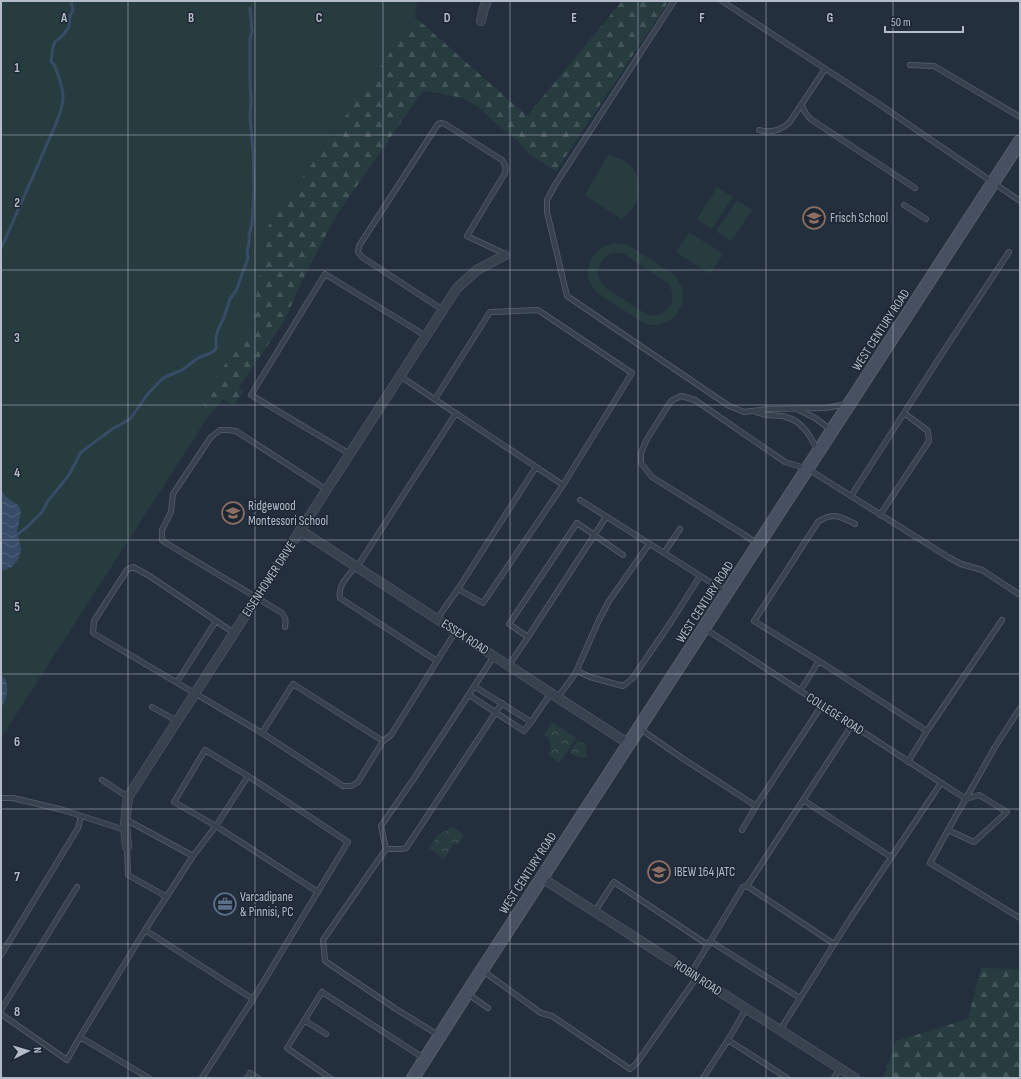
<svg xmlns="http://www.w3.org/2000/svg" width="1021" height="1079" viewBox="0 0 1021 1079" font-family="'Sofia Sans Condensed',sans-serif">
  <style>
    .grass { fill: #263c3f; fill-rule: evenodd }
    .forest { fill: url(#forest-firs) }
    .park { fill: url(#park-crowns) }
    .water { fill: url(#water-waves) }
    .lines { fill: none; stroke-linecap: round; stroke-linejoin: round }
    .stream { stroke: #394c67; stroke-width: 3 }
    .service-casing { stroke: #565f6c; stroke-width: 6 }
    .minor-casing { stroke: #565f6c; stroke-width: 10 }
    .secondary-casing { stroke: #565f6c; stroke-width: 14 }
    .service { stroke: #38414e; stroke-width: 4.5 }
    .minor { stroke: #38414e; stroke-width: 9 }
    .secondary { stroke: #465061; stroke-width: 12 }
    .grid { fill: none; stroke: #b4bcc9; stroke-width: 1; stroke-opacity: 0.55 }
    .labels { text-anchor: middle; dominant-baseline: central; stroke-width: 3; stroke-linejoin: round; paint-order: stroke }
    .poi-label { font-size: 13px; fill: #b4bcc9; stroke: #1d2633; text-anchor: start }
    .street-label { font-size: 13px; fill: #b4bcc9; stroke: #1d2633 }
    .grid-label { font-size: 13px; text-anchor: middle; font-weight: bold; fill: #b4bcc9; stroke: #1d2633; stroke-width: 3; stroke-linejoin: round; paint-order: stroke }
  </style>
  <defs>
    <pattern id="forest-firs" width="22" height="20" patternUnits="userSpaceOnUse"><rect width="22" height="20" fill="#263c3f"/><path d="M5 1l3.5 6h-7zM16 11l3.5 6h-7z" fill="#435659"/></pattern>
    <pattern id="park-crowns" width="20" height="18" patternUnits="userSpaceOnUse"><rect width="20" height="18" fill="#263c3f"/><path d="M2 6a3 3 0 1 1 6 0M12 15a3 3 0 1 1 6 0" fill="none" stroke="#435659"/></pattern>
    <pattern id="water-waves" width="16" height="10" patternUnits="userSpaceOnUse"><rect width="16" height="10" fill="#394c67"/><path d="M0 5q4-4 8 0t8 0" fill="none" stroke="#53647b"/></pattern>
  </defs>
  <rect width="100%" height="100%" fill="#242f3e"/>
  <!-- grass -->
  <path class="grass" d="M1,1H417L415,17L268,226L251,327L202,397L208,417L1,738Z
    M608,155C614,157 621,158 626,162C632,165 635,171 637,177C643,196 636,208 621,219L585,195Z
    M717,187L733,197L712,229L697,219Z
    M737,200L752,210L731,241L716,231Z
    M689,232L723,254L710,274L676,252Z
    M616,243L624,244L630,246L673,274C696,295 676,332 645,324L597,293L591,285L588,278V269L591,259L596,253L601,248L608,245ZM611,253H621L624,254L669,284C674,294 674,308 662,313C658,315 654,316 650,315C642,313 635,306 628,302C616,294 594,286 599,267C601,261 605,257 611,253Z"/>
  <!-- forest -->
  <path class="forest" d="M622,1H669L556,171L529,154L517,140L495,123L481,109L463,98L427,91L422,92L336,216L301,283L285,320L239,387L243,391L234,406L223,399L208,417L202,397L251,327L268,226L415,17L527,116Z
    M981,968L1020,969V1078H883L896,1041L968,1019Z"/>
  <!-- park -->
  <path class="park" d="M552,722L576,738L559,763L548,755C552,748 552,740 544,735Z
    M578,740L586,745L587,757L581,758L570,753Z
    M453,827L464,835L459,843L453,845L444,859L429,848L438,835Z"/>
  <!-- water -->
  <path class="water" d="M1,490L5,496L19,506L21,511L20,518L17,531L21,549L19,558L12,567L1,571Z
    M1,674C11,683 7,698 1,708Z"/>
  <g class="lines">
    <!-- stream -->
    <path class="stream" d="M1,249C15,216 30,184 44,151C50,136 62,115 63,99C64,88 58,75 54,64L51,62L53,47L55,42L63,35L69,27L70,16L73,10L71,1
      M18,534L27,527L42,512L48,501L69,475L81,452L111,430L130,419L147,395L160,381L165,377L182,370L198,358L213,352L216,348V337L219,327L223,320L230,299L236,291L248,258L247,251L249,244V235L252,224L254,187L253,151L250,117L251,100L250,83V38L252,32L250,8"/>
    <!-- service casing -->
    <g class="service-casing">
      <path id="service" d="M674,1L555,185L547,200V212L567,296L729,406L744,412L768,409L826,408L847,404
        M722,1L876,102L1020,201
        M910,65L934,66L1020,117
        M802,105C804,112 807,116 812,120L915,188
        M759,130C770,133 780,131 789,123L825,69
        M904,205L926,219
        M443,310L362,257L358,252L359,246L438,124L442,123L445,124L502,160C506,165 506,167 505,173L467,236L505,254
        M400,376L563,485L483,603L458,589L437,619
        M435,399L490,312L538,310L632,373L563,485
        M797,409L815,418L831,430
        M756,412C760,413 764,415 768,415C774,416 781,415 786,417C802,421 811,436 817,450
        M350,454L251,395L325,274L426,336
        M851,496L945,349L1009,252
        M580,500L726,592
        M880,515L929,441L928,431L904,413
        M855,524C840,516 833,512 818,522L754,621L819,661L927,731L1002,620
        M758,544L743,534L652,477L641,463V453L647,439L671,401L681,396L695,400L785,462L808,469L948,557L961,564L982,570L1020,595
        M664,553L680,529
        M356,566C349,575 337,586 340,598L437,661
        M357,567L456,413
        M458,589L536,467
        M285,627C286,621 286,618 282,613L166,543L162,540V530L171,512L173,494L211,437L220,430H227L236,431L327,490
        M704,628L966,799
        M234,633L148,575L133,567L127,570L94,621L93,633L262,733L340,784L343,786H351L358,782L383,741L391,735L437,661L456,631
        M528,637L606,517
        M509,665L528,637L509,624L577,523L623,555
        M577,671L590,677L623,686L632,679L671,622L700,576
        M177,682L216,621
        M474,686L531,722L551,693
        M800,691L819,661
        M469,695L524,731L531,722
        M558,697L575,674L599,620L609,601L649,544
        M152,707L177,721
        M639,728L682,758L756,806L822,705
        M262,733L293,684L383,741
        M908,762L927,731
        M248,776L205,750L174,802L216,826L318,892
        M102,780L128,797
        M1,798H13L63,810L125,830
        M966,799L979,795L1007,812L974,842L948,830L930,863L1020,918
        M803,800L891,857
        M125,819L193,856
        M742,830L756,806
        M948,830L995,747L1020,708
        M127,847L128,875L167,897
        M386,849H401L406,848L502,703
        M747,886L834,944
        M595,911L614,882L708,945
        M145,930L253,999
        M710,941L800,998
        M1,955L78,828L81,816
        M483,971L541,1013L552,1016L630,1069L636,1064L697,977
        M691,973L743,887L747,886L852,725
        M468,994L488,1008
        M1,1010L77,887
        M1,1014L67,1060L80,1037
        M304,1020L326,1034
        M780,1030L850,919L941,783
        M440,1036L396,1009L325,961L323,940L386,849L381,826L415,777L494,656
        M728,1040L787,1078
        M149,1078L80,1037L145,930L193,856L216,826L248,776L348,842L253,999L202,1078
        M247,1078L250,1073L258,1078
        M330,1078L287,1048L322,992L425,1059
        M703,1078L728,1040L746,1009
        M834,1078L840,1068"/>
    </g>
    <!-- minor casing -->
    <g class="minor-casing">
      <path id="minor" d="M481,21L484,8L487,1
        M300,530L629,744
        M127,847L125,825L128,797L457,288L477,270L505,255
        M542,878L855,1078"/>
    </g>
    <!-- secondary casing -->
    <g class="secondary-casing">
      <path id="secondary" d="M413,1078L467,993L1020,141"/>
    </g>
    <!-- service -->
    <use href="#service" class="service"/>
    <!-- minor -->
    <use href="#minor" class="minor"/>
    <!-- secondary -->
    <use href="#secondary" class="secondary"/>
  </g>
  <!-- grid -->
  <path class="grid" d="M128,1V1078M255,1V1078M383,1V1078M510,1V1078M638,1V1078M766,1V1078M893,1V1078M1,135H1020M1,270H1020M1,405H1020M1,540H1020M1,674H1020M1,809H1020M1,944H1020"/>
  <!-- icons -->
  <defs>
    <g id="school-ring" transform="scale(1.15)"><circle r="9.5" fill="#1d2633" stroke="#8d6e63" stroke-width="1.5"/><path d="M0-5L7-2L0 1L-7-2ZM-4 1L0 2.5L4 1V4Q0 6-4 4Z" fill="#8d6e63"/></g>
    <g id="office-ring" transform="scale(1.15)"><circle r="9.5" fill="#1d2633" stroke="#5c6f8a" stroke-width="1.5"/><path d="M-6-3h4V-5.5h4V-3h4V5H-6ZM-1-4.5V-3h2v-1.5ZM-6 0V1H6V0Z" fill="#5c6f8a"/></g>
  </defs>
  <g fill-rule="evenodd">
    <use href="#school-ring" x="814" y="218"/>
    <use href="#school-ring" x="233" y="513"/>
    <use href="#school-ring" x="659" y="872"/>
    <use href="#office-ring" x="225" y="904"/>
  </g>
  <g class="labels">
    <!-- poi labels -->
    <g class="poi-label">
      <text x="830" y="218">Frisch School</text>
      <text x="248" y="506">Ridgewood<tspan x="248" dy="15">Montessori School</tspan></text>
      <text x="674" y="872">IBEW 164 JATC</text>
      <text x="240" y="897">Varcadipane<tspan x="240" dy="15">&amp; Pinnisi, PC</tspan></text>
    </g>
    <!-- street labels -->
    <g class="street-label">
      <text transform="translate(881 330) rotate(-57)">WEST CENTURY ROAD</text>
      <text transform="translate(269 579) rotate(-57)">EISENHOWER DRIVE</text>
      <text transform="translate(705 602) rotate(-57)">WEST CENTURY ROAD</text>
      <text transform="translate(465 637) rotate(33)">ESSEX ROAD</text>
      <text transform="translate(835 714) rotate(33)">COLLEGE ROAD</text>
      <text transform="translate(528 873) rotate(-57)">WEST CENTURY ROAD</text>
      <text transform="translate(698 978) rotate(33)">ROBIN ROAD</text>
    </g>
  </g>
  <g class="grid-label">
    <text x="64" y="22">A</text>
    <text x="191" y="22">B</text>
    <text x="319" y="22">C</text>
    <text x="447" y="22">D</text>
    <text x="574" y="22">E</text>
    <text x="702" y="22">F</text>
    <text x="830" y="22">G</text>
    <text x="17" y="72">1</text>
    <text x="17" y="207">2</text>
    <text x="17" y="342">3</text>
    <text x="17" y="477">4</text>
    <text x="17" y="611">5</text>
    <text x="17" y="746">6</text>
    <text x="17" y="881">7</text>
    <text x="17" y="1016">8</text>
  </g>
  <!-- border -->
  <rect width="1021" height="1079" fill="none" stroke="#b4bcc9" stroke-width="4"/>
  <!-- north arrow -->
  <g transform="translate(28 1051) rotate(85)" stroke="#1d2633" stroke-width="3" paint-order="stroke">
  <path d="M0-3L7 15L0 10L-7 15Z" fill="#b4bcc9"/>
  <text y="-6" font-size="11" font-weight="bold" text-anchor="middle" fill="#b4bcc9">N</text>
  </g>
  <!-- scale -->
  <path d="M885 26v6h78v-6" fill="none" stroke="#b4bcc9" stroke-width="2"/>
  <text x="891" y="26" font-size="12" fill="#b4bcc9" stroke="#1d2633" stroke-width="3" paint-order="stroke">50 m</text>
</svg>
